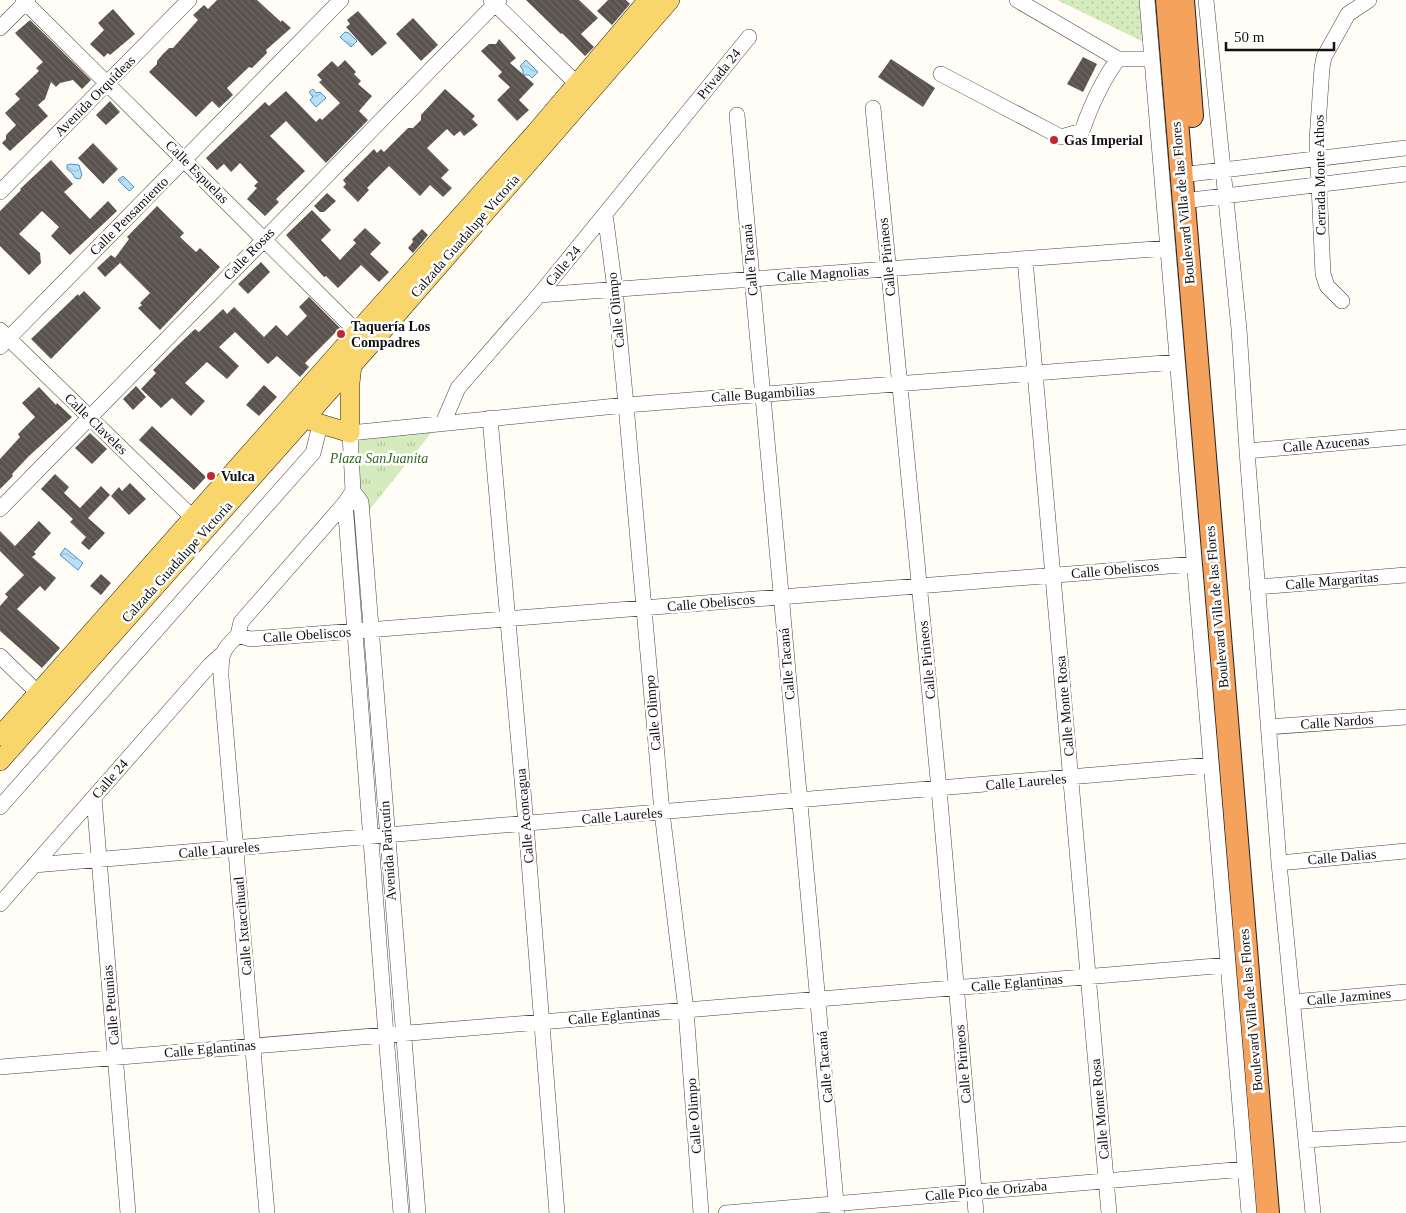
<svg xmlns="http://www.w3.org/2000/svg" width="1406" height="1213" viewBox="0 0 1406 1213" font-family="'Times New Roman',serif">
  <style>
    .grass { fill: url(#grass-dots) }
    .park { fill: url(#park-tufts) }
    .water { fill: url(#water-waves); stroke: #3f96cf }
    .building { fill: url(#building-back-hatch) }
    .lines { fill: none; stroke-linecap: round; stroke-linejoin: round }
    .minor-casing { stroke: #444; stroke-width: 16 }
    .major-casing { stroke: #222; stroke-width: 20 }
    .highway-casing { stroke: #222; stroke-width: 24 }
    .minor { stroke: #fff; stroke-width: 15 }
    .major { stroke: #f9d66b; stroke-width: 19 }
    .highway { stroke: #f5a25d; stroke-width: 22 }
    .poi-dot { fill: #c4262e; stroke: #fff; stroke-width: 2 }
    .labels { text-anchor: middle; dominant-baseline: central; stroke-width: 5; stroke-linejoin: round; paint-order: stroke }
    .street-label { font-size: 14px; fill: #111; stroke: #fff }
    .poi-label { font-size: 14px; font-weight: bold; fill: #111; stroke: #fff; text-anchor: start }
    .park-label { font-size: 14px; font-style: italic; fill: #2f6b1f; stroke: #fff }
  </style>
  <defs>
    <pattern id="grass-dots" width="8" height="8" patternUnits="userSpaceOnUse" patternTransform="scale(1.25)"><rect width="8" height="8" fill="#d5ebbd"/><path d="M2 2h.1M6 6h.1" fill="none" stroke="#b6c8a1" stroke-width="1.8" stroke-linecap="round"/></pattern>
    <pattern id="park-tufts" width="24" height="20" patternUnits="userSpaceOnUse" patternTransform="scale(1.25)"><rect width="24" height="20" fill="#d5ebbd"/><path d="M3 7l-1-3M5 7V3M7 7l1-3M15 17l-1-3M17 17v-4M19 17l1-3" fill="none" stroke="#b6c8a1"/></pattern>
    <pattern id="water-waves" width="16" height="10" patternUnits="userSpaceOnUse" patternTransform="scale(1.25)"><rect width="16" height="10" fill="#b9e0f7"/><path d="M0 5q4-4 8 0t8 0" fill="none" stroke="#9ebfd3"/></pattern>
    <pattern id="building-back-hatch" width="6" height="6" patternUnits="userSpaceOnUse" patternTransform="scale(1.25)"><rect width="6" height="6" fill="#5a524d"/><path d="M-1 5l2 2M0 0l6 6M5-1l2 2" fill="none" stroke="#6d6662"/></pattern>
  </defs>
  <rect width="100%" height="100%" fill="#fffdf5"/>
  <!-- grass -->
  <path class="grass" d="M1057,0H1148L1150,45Z"/>
  <!-- park -->
  <path class="park" d="M436,427L366,514L358,500L351,434Z"/>
  <!-- water -->
  <path class="water" d="M345,32L349,33L357,41L351,47L340,37Z
    M526,60L538,72L532,78L529,75H523V70L520,66Z
    M313,89L316,93L320,92L326,98L316,107L310,100L313,97L309,92Z
    M70,164L79,165L82,175L80,179L75,178L72,173L67,169V165Z
    M123,176L134,187L129,191L118,180Z
    M65,548L83,563L78,570L60,555Z"/>
  <!-- building -->
  <path class="building" d="M217,0H257L281,22L282,20L291,28L266,50L267,53L252,68L249,67L227,88L233,95L219,108L212,101L196,117L149,72L157,64V61L163,54L169,48H173L198,20L193,15L204,5L208,9Z
    M526,0H579L598,18L581,34L594,47L585,56L562,33L561,34Z
    M608,0H626L630,4L612,25L597,11Z
    M113,9L135,34L110,55L108,53L104,57L90,44L104,30L98,23Z
    M358,11L387,43L372,56L346,27L350,24L347,20Z
    M413,18L438,45L421,61L396,34Z
    M30,20L91,80L82,89L73,80L60,83L56,87L51,82L45,99L38,105L48,116L10,151L2,143L6,139V135L16,125L5,113L20,99L15,94L39,71L36,68L43,62L15,33Z
    M499,39L516,58L510,63L534,84L519,100L529,110L517,121L497,100L510,87L498,76L502,72L481,51L489,44H496Z
    M1083,57L1097,64L1083,92L1067,84Z
    M891,59L935,88L923,107L878,77Z
    M345,60L356,72L354,74L361,81L358,84L372,96L359,111L368,120L326,163L286,121L270,136L305,171L276,199L279,202L265,216L247,199L257,188L254,186L258,182L240,163L231,172L224,164L217,170L206,158L265,102L269,106L286,91L316,122L320,118L322,120L340,103L319,82L322,80L317,75L332,61L338,67Z
    M445,89L475,116L472,119L478,125L464,136L460,131L454,136L447,129L427,148L449,170L441,178L452,188L443,197L430,185L420,196L389,166L367,188L369,190L358,202L343,187L346,184L343,180L374,149L377,153L381,149L384,152L408,128H413L421,120V115Z
    M110,101L120,112L106,125L96,115Z
    M93,143L118,169L103,184L78,158Z
    M51,160L73,184L64,192L90,219L108,201L117,211L70,255L51,236L59,227L42,211L19,234L40,253L41,263L29,275L0,246V211L21,190L20,189Z
    M327,193L336,201L324,212H320L314,206Z
    M157,206L184,233L180,237L196,252L200,248L220,267L160,330L138,308L142,305L140,303L150,293L120,263L105,277L97,268L111,255L115,258L129,239L127,237Z
    M312,210L331,230L321,240L340,260L356,243L353,240L365,228L381,243L370,254L389,272L379,282L361,265L338,288L326,276L324,277L286,235Z
    M422,229L428,235L413,253L408,248L413,242L412,239Z
    M261,262L270,272L248,294L238,284Z
    M84,291L101,308L51,359L31,339L78,294L79,296Z
    M309,297L340,328L305,363L309,367L300,377L277,356L268,364L235,332L219,347L239,366L227,379L207,362L185,383L205,401L191,416L172,398L161,408L141,389L156,373L153,370L177,346L195,329L199,332L223,309L227,314L234,307L264,337L276,325L287,336L307,316L299,307Z
    M264,385L277,397L259,416L246,405Z
    M136,386L146,397L133,410L123,399Z
    M39,387L56,405L57,403L72,417L29,456L12,474L13,476L0,489V459L20,437L18,434L35,417L22,403Z
    M152,426L206,477L194,490L139,440Z
    M90,433L107,449L92,464L75,448Z
    M55,474L69,487L64,493L80,508L101,486L110,495L88,518L105,533L89,550L81,543L86,537L70,522L73,519L41,489Z
    M130,483L146,499L129,515L111,496L119,487L122,491Z
    M39,521L51,533L34,552L36,554L32,557L56,578L45,591L40,586L17,609L60,648L42,668L0,631V606L8,597L5,594L24,575L0,551V531L15,546Z
    M101,574L111,583L101,595L90,586Z"/>
  <g class="lines">
    <!-- minor casing -->
    <g class="minor-casing">
      <path id="minor" d="M23,0L364,339
        M491,0L577,84
        M1017,0L1118,59H1152
        M1147,0L1249,1213
        M1206,0L1239,329L1247,451L1279,863L1313,1213
        M0,28L28,0
        M941,74L1061,137L1082,131C1091,105 1102,81 1118,59
        M873,108L939,789L976,1213
        M737,115C770,481 806,847 837,1213
        M1181,175L1406,148
        M0,192L189,0
        M1183,201L1406,174
        M605,214L615,289L626,405L662,812L686,1010L701,1213
        M1025,259L1109,1213
        M539,295L1168,248
        M1342,301L1327,286L1323,274L1317,140L1322,68L1324,57L1348,14L1369,0
        M0,330L193,518
        M0,347L341,0
        M490,418L526,824L557,1213
        M443,423L458,388L539,295L749,37
        M1247,451L1406,437
        M353,491L345,503L386,1035L401,1213
        M0,509L499,0
        M1257,587L1406,575
        M238,635L241,622L345,503H350
        M0,656L38,693
        M1268,727L1406,717
        M94,797L128,1213
        M0,807L313,453L318,433
        M1279,863L1406,851
        M34,865L1210,765
        M0,904L210,665L221,655
        M1292,1002L1406,992
        M0,1067L1228,965
        M1306,1140L1406,1134
        M267,1213L221,677C221,654 221,651 238,635L250,639L355,631L1194,564
        M418,1213L361,502L353,491L350,433L626,405L1177,362
        M726,1213L1245,1169"/>
    </g>
    <!-- major casing -->
    <g class="major-casing">
      <path id="major" d="M296,412C311,424 331,426 350,433
        M350,433V383L352,365
        M0,736L357,332L536,132L648,0
        M0,761L370,345L670,0"/>
    </g>
    <!-- highway casing -->
    <g class="highway-casing">
      <path id="highway" d="M1167,0L1268,1213
        M1183,0L1192,116"/>
    </g>
    <!-- minor -->
    <use href="#minor" class="minor"/>
    <!-- major -->
    <use href="#major" class="major"/>
    <!-- highway -->
    <use href="#highway" class="highway"/>
  </g>
  <!-- markers -->
  <g class="poi-dot">
    <circle cx="1054" cy="140" r="5"/>
    <circle cx="341" cy="334" r="5"/>
    <circle cx="211" cy="476" r="5"/>
  </g>
  <g class="labels">
    <!-- street labels -->
    <g class="street-label">
      <text transform="translate(719 74) rotate(-51)">Privada 24</text>
      <text transform="translate(95 96) rotate(-45)">Avenida Orquídeas</text>
      <text transform="translate(197 172) rotate(45)">Calle Espuelas</text>
      <text transform="translate(1320 175) rotate(-91)">Cerrada Monte Athos</text>
      <text transform="translate(1183 203) rotate(-95)">Boulevard Villa de las Flores</text>
      <text transform="translate(129 216) rotate(-45)">Calle Pensamiento</text>
      <text transform="translate(465 236) rotate(-49)">Calzada Guadalupe Victoria</text>
      <text transform="translate(249 254) rotate(-46)">Calle Rosas</text>
      <text transform="translate(887 257) rotate(-96)">Calle Pirineos</text>
      <text transform="translate(750 260) rotate(-95)">Calle Tacaná</text>
      <text transform="translate(563 266) rotate(-51)">Calle 24</text>
      <text transform="translate(823 274) rotate(-4)">Calle Magnolias</text>
      <text transform="translate(616 310) rotate(-96)">Calle Olimpo</text>
      <text transform="translate(763 394) rotate(-4)">Calle Bugambilias</text>
      <text transform="translate(96 424) rotate(44)">Calle Claveles</text>
      <text transform="translate(1326 444) rotate(-5)">Calle Azucenas</text>
      <text transform="translate(177 562) rotate(-48)">Calzada Guadalupe Victoria</text>
      <text transform="translate(1115 570) rotate(-5)">Calle Obeliscos</text>
      <text transform="translate(1332 581) rotate(-5)">Calle Margaritas</text>
      <text transform="translate(711 603) rotate(-5)">Calle Obeliscos</text>
      <text transform="translate(1217 607) rotate(-95)">Boulevard Villa de las Flores</text>
      <text transform="translate(307 635) rotate(-4)">Calle Obeliscos</text>
      <text transform="translate(927 660) rotate(-96)">Calle Pirineos</text>
      <text transform="translate(787 664) rotate(-95)">Calle Tacaná</text>
      <text transform="translate(1065 706) rotate(-95)">Calle Monte Rosa</text>
      <text transform="translate(653 713) rotate(-95)">Calle Olimpo</text>
      <text transform="translate(1337 722) rotate(-4)">Calle Nardos</text>
      <text transform="translate(110 779) rotate(-49)">Calle 24</text>
      <text transform="translate(1026 782) rotate(-5)">Calle Laureles</text>
      <text transform="translate(525 816) rotate(-95)">Calle Aconcagua</text>
      <text transform="translate(622 816) rotate(-5)">Calle Laureles</text>
      <text transform="translate(219 850) rotate(-5)">Calle Laureles</text>
      <text transform="translate(388 851) rotate(-94)">Avenida Paricutín</text>
      <text transform="translate(1342 857) rotate(-5)">Calle Dalias</text>
      <text transform="translate(243 926) rotate(-95)">Calle Ixtaccihuatl</text>
      <text transform="translate(1017 983) rotate(-5)">Calle Eglantinas</text>
      <text transform="translate(1349 997) rotate(-5)">Calle Jazmines</text>
      <text transform="translate(111 1005) rotate(-95)">Calle Petunias</text>
      <text transform="translate(1251 1010) rotate(-95)">Boulevard Villa de las Flores</text>
      <text transform="translate(614 1016) rotate(-5)">Calle Eglantinas</text>
      <text transform="translate(210 1049) rotate(-5)">Calle Eglantinas</text>
      <text transform="translate(963 1064) rotate(-95)">Calle Pirineos</text>
      <text transform="translate(825 1067) rotate(-95)">Calle Tacaná</text>
      <text transform="translate(1100 1109) rotate(-95)">Calle Monte Rosa</text>
      <text transform="translate(694 1116) rotate(-94)">Calle Olimpo</text>
      <text transform="translate(986 1191) rotate(-5)">Calle Pico de Orizaba</text>
    </g>
    <!-- poi labels -->
    <g class="poi-label">
      <text x="1064" y="140">Gas Imperial</text>
      <text x="351" y="326">Taquería Los<tspan x="351" dy="16">Compadres</tspan></text>
      <text x="221" y="476">Vulca</text>
    </g>
    <!-- park labels -->
    <g class="park-label">
      <text x="379" y="458">Plaza SanJuanita</text>
    </g>
  </g>
  <!-- scale -->
  <path d="M1226 42v8h108v-8" fill="none" stroke="#111111" stroke-width="2.5"/>
  <text x="1234" y="42" font-size="15" fill="#111111" stroke="#ffffff" stroke-width="4" paint-order="stroke">50 m</text>
</svg>
